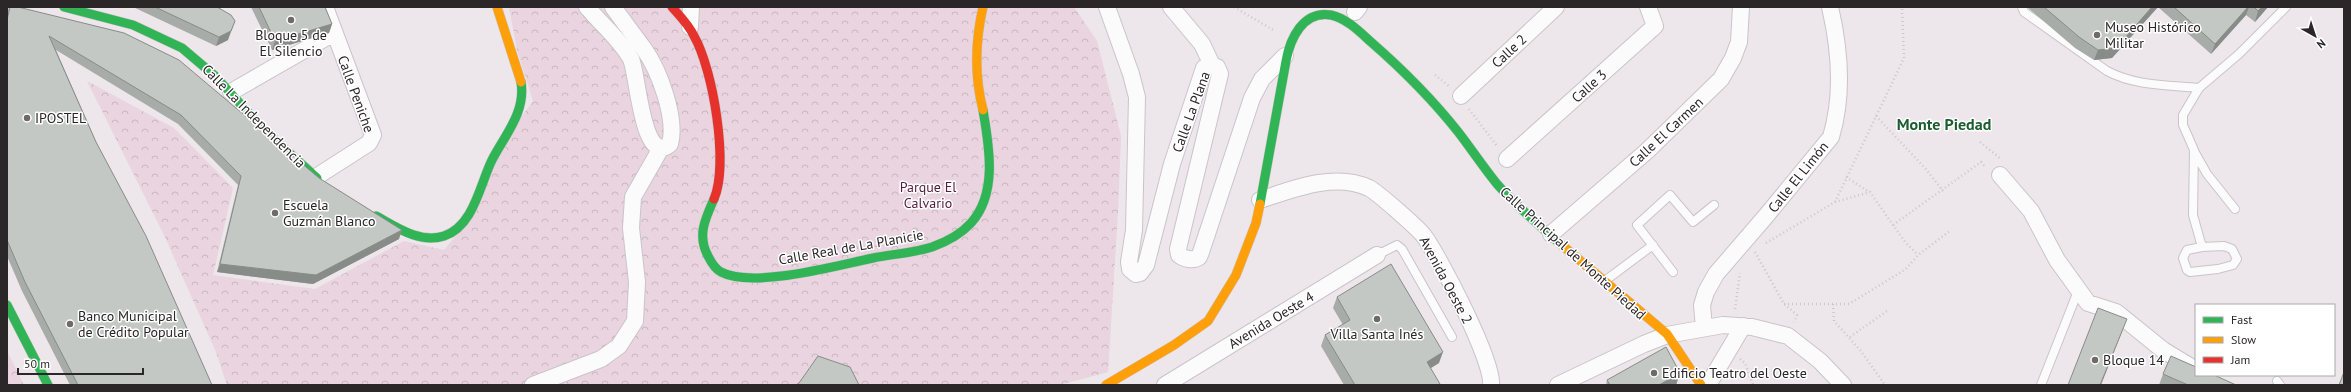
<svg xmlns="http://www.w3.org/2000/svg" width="2351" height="392" viewBox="0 0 2351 392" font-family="'PT Sans',sans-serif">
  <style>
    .park { fill: url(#park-crowns) }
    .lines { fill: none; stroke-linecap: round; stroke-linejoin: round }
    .lane-casing { stroke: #cac4c8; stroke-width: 10 }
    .street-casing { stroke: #cac4c8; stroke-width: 18 }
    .fast-casing { stroke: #cac4c8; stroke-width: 10 }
    .slow-casing { stroke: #cac4c8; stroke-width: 10 }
    .jam-casing { stroke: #cac4c8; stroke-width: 10 }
    .path { stroke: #cbc8c9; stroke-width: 2.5; stroke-dasharray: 1 3; stroke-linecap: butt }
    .lane { stroke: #fcfbfc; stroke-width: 8 }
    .street { stroke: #fcfbfc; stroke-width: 16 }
    .fast { stroke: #30b455; stroke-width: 9 }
    .slow { stroke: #ff9f0a; stroke-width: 9 }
    .jam { stroke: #e5322d; stroke-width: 9 }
    .wall { fill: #a8aca9 }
    .shaded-wall { fill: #888c89 }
    .building { fill: #c3c8c4; stroke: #888c89 }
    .poi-dot { fill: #6f696c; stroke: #fff; stroke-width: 1.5 }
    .labels { text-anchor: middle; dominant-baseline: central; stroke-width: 3; stroke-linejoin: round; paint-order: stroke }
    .poi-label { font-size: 14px; fill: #2b2628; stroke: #fff; text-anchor: start }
    .street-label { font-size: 14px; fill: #2b2628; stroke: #fff }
    .park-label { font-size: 14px; fill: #551c3f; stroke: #fff }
    .quarter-label { font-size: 16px; font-weight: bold; fill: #1b5d2f; stroke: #fff }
  </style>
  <defs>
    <pattern id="park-crowns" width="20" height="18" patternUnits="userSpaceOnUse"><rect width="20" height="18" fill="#e9d4df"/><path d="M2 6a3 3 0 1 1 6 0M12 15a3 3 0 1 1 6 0" fill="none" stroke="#c8b6bf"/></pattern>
  </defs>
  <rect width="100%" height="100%" fill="#ede6ea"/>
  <!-- park -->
  <path class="park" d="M509,7H1074L1097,41L1121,136L1118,212L1108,372L1060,385H227L216,352L164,235L87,81L174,128L233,188L213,275L315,289L404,241L444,250L474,214L489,161L533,101L517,50Z
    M7,351L24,385H7Z"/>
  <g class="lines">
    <!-- lane casing -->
    <g class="lane-casing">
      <path id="lane" d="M2022,7L2024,12L2107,71C2135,86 2168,85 2199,88
        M2194,151L2207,174L2235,209
        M2224,246L2232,249L2237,259L2233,265L2218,269L2190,272L2187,270L2183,258L2187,250L2202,247Z
        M2202,247L2193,215L2194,150L2183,125V115L2199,88L2239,54L2286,7
        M1377,255L1397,245L1402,249L1452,337
        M1673,272L1637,225L1670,195L1693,222L1714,205
        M1606,280L1653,245
        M2277,381L2280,385
        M2041,385L2078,291"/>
    </g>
    <!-- street casing -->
    <g class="street-casing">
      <path id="street" d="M587,7C601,24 620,39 631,59C638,74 642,167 670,144C677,118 659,70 644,49C634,35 623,21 613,7
        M1107,7L1131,74L1137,97L1134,230L1129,262L1130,269L1136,274L1140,273L1146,265L1172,164L1204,68L1208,65L1217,67L1220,74L1178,249L1179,255C1184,259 1193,261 1199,257L1201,252L1252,98L1262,79L1285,56
        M1171,7L1202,44L1212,65
        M1355,12L1359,7
        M690,27L691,7
        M231,92L334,33
        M1461,96L1556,7
        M1507,159L1655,26L1648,7
        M2000,175L2031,211L2057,260L2088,303L2116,312L2163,350L2196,370
        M316,177L369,143L373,135L325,7
        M1260,200C1293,189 1335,172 1369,188C1377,192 1419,229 1424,236C1440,258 1494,362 1491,385
        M1551,234L1647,151L1721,79L1733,58L1739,42L1741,7
        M1704,328L1702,305L1706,292L1716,274L1766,216L1831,137C1844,94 1840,50 1830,7
        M533,385L601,359L619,346L635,321L637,282L631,228L633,197L661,148
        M1165,385L1377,255
        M1558,385L1644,344L1667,335L1723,325L1752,327L1788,336L1820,361L1843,385
        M1708,385L1743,326"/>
    </g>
    <!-- fast casing -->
    <g class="fast-casing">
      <path id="fast" d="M64,7L133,25L182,48L215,76L265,131L317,178
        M714,199C705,219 697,236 708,256C711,262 715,269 721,272C753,289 838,265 873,258C893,254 913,253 932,247C946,242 961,234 971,223C998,193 989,146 983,110
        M1260,204L1286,61C1290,39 1303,10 1331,15C1346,18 1360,32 1371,42C1402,69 1433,100 1459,133C1472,150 1484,168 1497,184C1517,207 1541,227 1563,246
        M376,216C396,227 420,244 444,236C474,226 480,184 492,160C505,135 526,112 521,82
        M7,305L48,385"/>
    </g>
    <!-- slow casing -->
    <g class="slow-casing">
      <path id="slow" d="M497,7L521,82
        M983,110C974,75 975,42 983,7
        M1563,246L1667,334L1701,385
        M1106,385L1174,345L1208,321L1236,275L1256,223L1260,204"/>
    </g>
    <!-- jam casing -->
    <g class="jam-casing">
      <path id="jam" d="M672,7C680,16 689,25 694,36C713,69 729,164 714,199"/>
    </g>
    <!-- path -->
    <path class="path" d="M1234,7L1275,31
      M1435,75L1449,86
      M1469,109L1497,146
      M1876,116L1925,168L1943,191
      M1980,142L2001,159
      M1846,177L1869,192
      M1835,202L1870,192L1905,242L1918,255
      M1893,225L1981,162L1986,168
      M1766,243L1835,202L1904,58L1902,7
      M1755,252L1784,304L1797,315L1794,322
      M1784,304H1849L1906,269L1918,255L1951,230
      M1833,304L1834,321L1860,350L1885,385
      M1735,309L1740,273
      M1850,337L1887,311
      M1740,359L1745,363L1753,385"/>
    <!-- lane -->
    <use href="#lane" class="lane"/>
    <!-- street -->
    <use href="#street" class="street"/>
    <!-- fast -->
    <use href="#fast" class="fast"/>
    <!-- slow -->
    <use href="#slow" class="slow"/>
    <!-- jam -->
    <use href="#jam" class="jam"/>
  </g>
  <!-- wall -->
  <path class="wall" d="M9,7L319,178L399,239L313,284L217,272L238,185L178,124L56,50L96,142L212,385H70L22,291L7,256V13Z
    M133,7H217L228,40L216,46Z
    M251,7H325L332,24L329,33L272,50Z
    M2027,7H2268L2255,22L2246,15L2211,54L2158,7L2112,58L2094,60L2075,48Z
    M1337,297L1439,363L1430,368L1440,384L1439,385H1344L1321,346L1325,335L1343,325L1333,308Z
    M1680,373L1676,385H1606L1607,380Z
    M2163,374L2236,385H2159Z"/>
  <!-- shaded-wall -->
  <path class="shaded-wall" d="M2152,7H2158L2112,58L2094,60L2098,50Z
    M2248,7H2249L2246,15L2211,54L2215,44Z
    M2262,7H2268L2255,22L2258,11Z
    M235,21L228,40L216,46L219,37Z
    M332,24L329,33L272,50L275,41Z
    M402,230L399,239L313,284L217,272L220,264Z
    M2127,319L2101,385H2100Z
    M1443,352L1439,363L1423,373L1427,362Z
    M1680,373L1676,385H1659Z"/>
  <!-- building -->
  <path class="building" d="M10,7H18L124,33L179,60L319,178L402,230L316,275L220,264L241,176L181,115L49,36L96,142L146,236L212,385H78L25,282L7,240V20Z
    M155,7H217L231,15L235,21L231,31L219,37Z
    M259,7H325L332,24L275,41Z
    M2044,7H2152L2116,48L2098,50L2079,37Z
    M2174,7H2248L2215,44Z
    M2254,7H2262L2258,11Z
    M1391,264L1443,352L1427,362L1440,384L1438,385H1355L1325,335L1350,320L1337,297Z
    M2098,308L2127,319L2100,385H2068Z
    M1666,347L1680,373L1659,385H1610L1607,380Z
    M818,356L850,367L859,385H796L799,383Z
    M2171,356L2196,367V375H2214L2236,385H2188L2163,374Z
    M2344,372V385H2339Z"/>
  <!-- markers -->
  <g class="poi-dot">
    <circle cx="291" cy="20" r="4"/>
    <circle cx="2097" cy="35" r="4"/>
    <circle cx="27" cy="118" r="4"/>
    <circle cx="275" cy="213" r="4"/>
    <circle cx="1377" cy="319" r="4"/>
    <circle cx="70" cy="324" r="4"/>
    <circle cx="2095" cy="360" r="4"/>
    <circle cx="1654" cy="373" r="4"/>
  </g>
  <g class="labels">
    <!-- poi labels -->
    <g class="poi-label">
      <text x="2105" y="27">Museo Histórico<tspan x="2105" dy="16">Militar</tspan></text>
      <text x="291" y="35" text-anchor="middle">Bloque 5 de<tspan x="291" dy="16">El Silencio</tspan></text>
      <text x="35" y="118">IPOSTEL</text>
      <text x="283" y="205">Escuela<tspan x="283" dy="16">Guzmán Blanco</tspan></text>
      <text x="78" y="316">Banco Municipal<tspan x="78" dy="16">de Crédito Popular</tspan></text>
      <text x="1377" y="334" text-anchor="middle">Villa Santa Inés</text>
      <text x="2103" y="360">Bloque 14</text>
      <text x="1662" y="373">Edificio Teatro del Oeste</text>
    </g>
    <!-- street labels -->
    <g class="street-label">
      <text transform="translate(1509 51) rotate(-43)">Calle 2</text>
      <text transform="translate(1589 86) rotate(-42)">Calle 3</text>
      <text transform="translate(356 94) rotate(70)">Calle Peniche</text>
      <text transform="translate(1191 112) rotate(-70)">Calle La Plana</text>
      <text transform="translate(254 116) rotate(45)">Calle La Independencia</text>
      <text transform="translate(1666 132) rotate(-43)">Calle El Carmen</text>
      <text transform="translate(1798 177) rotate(-51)">Calle El Limón</text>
      <text transform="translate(851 247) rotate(-10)">Calle Real de La Planicie</text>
      <text transform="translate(1573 253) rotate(42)">Calle Principal de Monte Piedad</text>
      <text transform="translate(1446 280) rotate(62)">Avenida Oeste 2</text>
      <text transform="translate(1271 320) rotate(-31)">Avenida Oeste 4</text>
    </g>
    <!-- park labels -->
    <g class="park-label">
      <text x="928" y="187">Parque El<tspan x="928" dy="16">Calvario</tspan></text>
    </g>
    <!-- quarter labels -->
    <g class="quarter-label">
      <text x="1944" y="124">Monte Piedad</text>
    </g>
  </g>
  <!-- border -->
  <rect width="2351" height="392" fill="none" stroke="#2b2628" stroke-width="16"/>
  <!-- legend -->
  <rect x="2195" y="304" width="140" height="72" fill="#ffffff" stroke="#aaa8a9"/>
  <rect x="2203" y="317" width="20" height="6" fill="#30b455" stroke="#aaa8a9"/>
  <text x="2231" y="324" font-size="12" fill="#2b2628">Fast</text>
  <rect x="2203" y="337" width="20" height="6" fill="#ff9f0a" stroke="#aaa8a9"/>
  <text x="2231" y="344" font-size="12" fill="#2b2628">Slow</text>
  <rect x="2203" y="357" width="20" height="6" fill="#e5322d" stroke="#aaa8a9"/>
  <text x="2231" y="364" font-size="12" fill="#2b2628">Jam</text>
  <!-- north arrow -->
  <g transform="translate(2315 36) rotate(141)" stroke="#ffffff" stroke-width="3" paint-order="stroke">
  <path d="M0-3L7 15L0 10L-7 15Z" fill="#2b2628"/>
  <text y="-6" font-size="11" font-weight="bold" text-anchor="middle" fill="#2b2628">N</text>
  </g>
  <!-- scale -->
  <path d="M18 368v6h125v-6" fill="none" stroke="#2b2628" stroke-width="2"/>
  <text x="24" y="368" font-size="12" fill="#2b2628" stroke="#ffffff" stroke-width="3" paint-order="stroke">50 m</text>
</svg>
